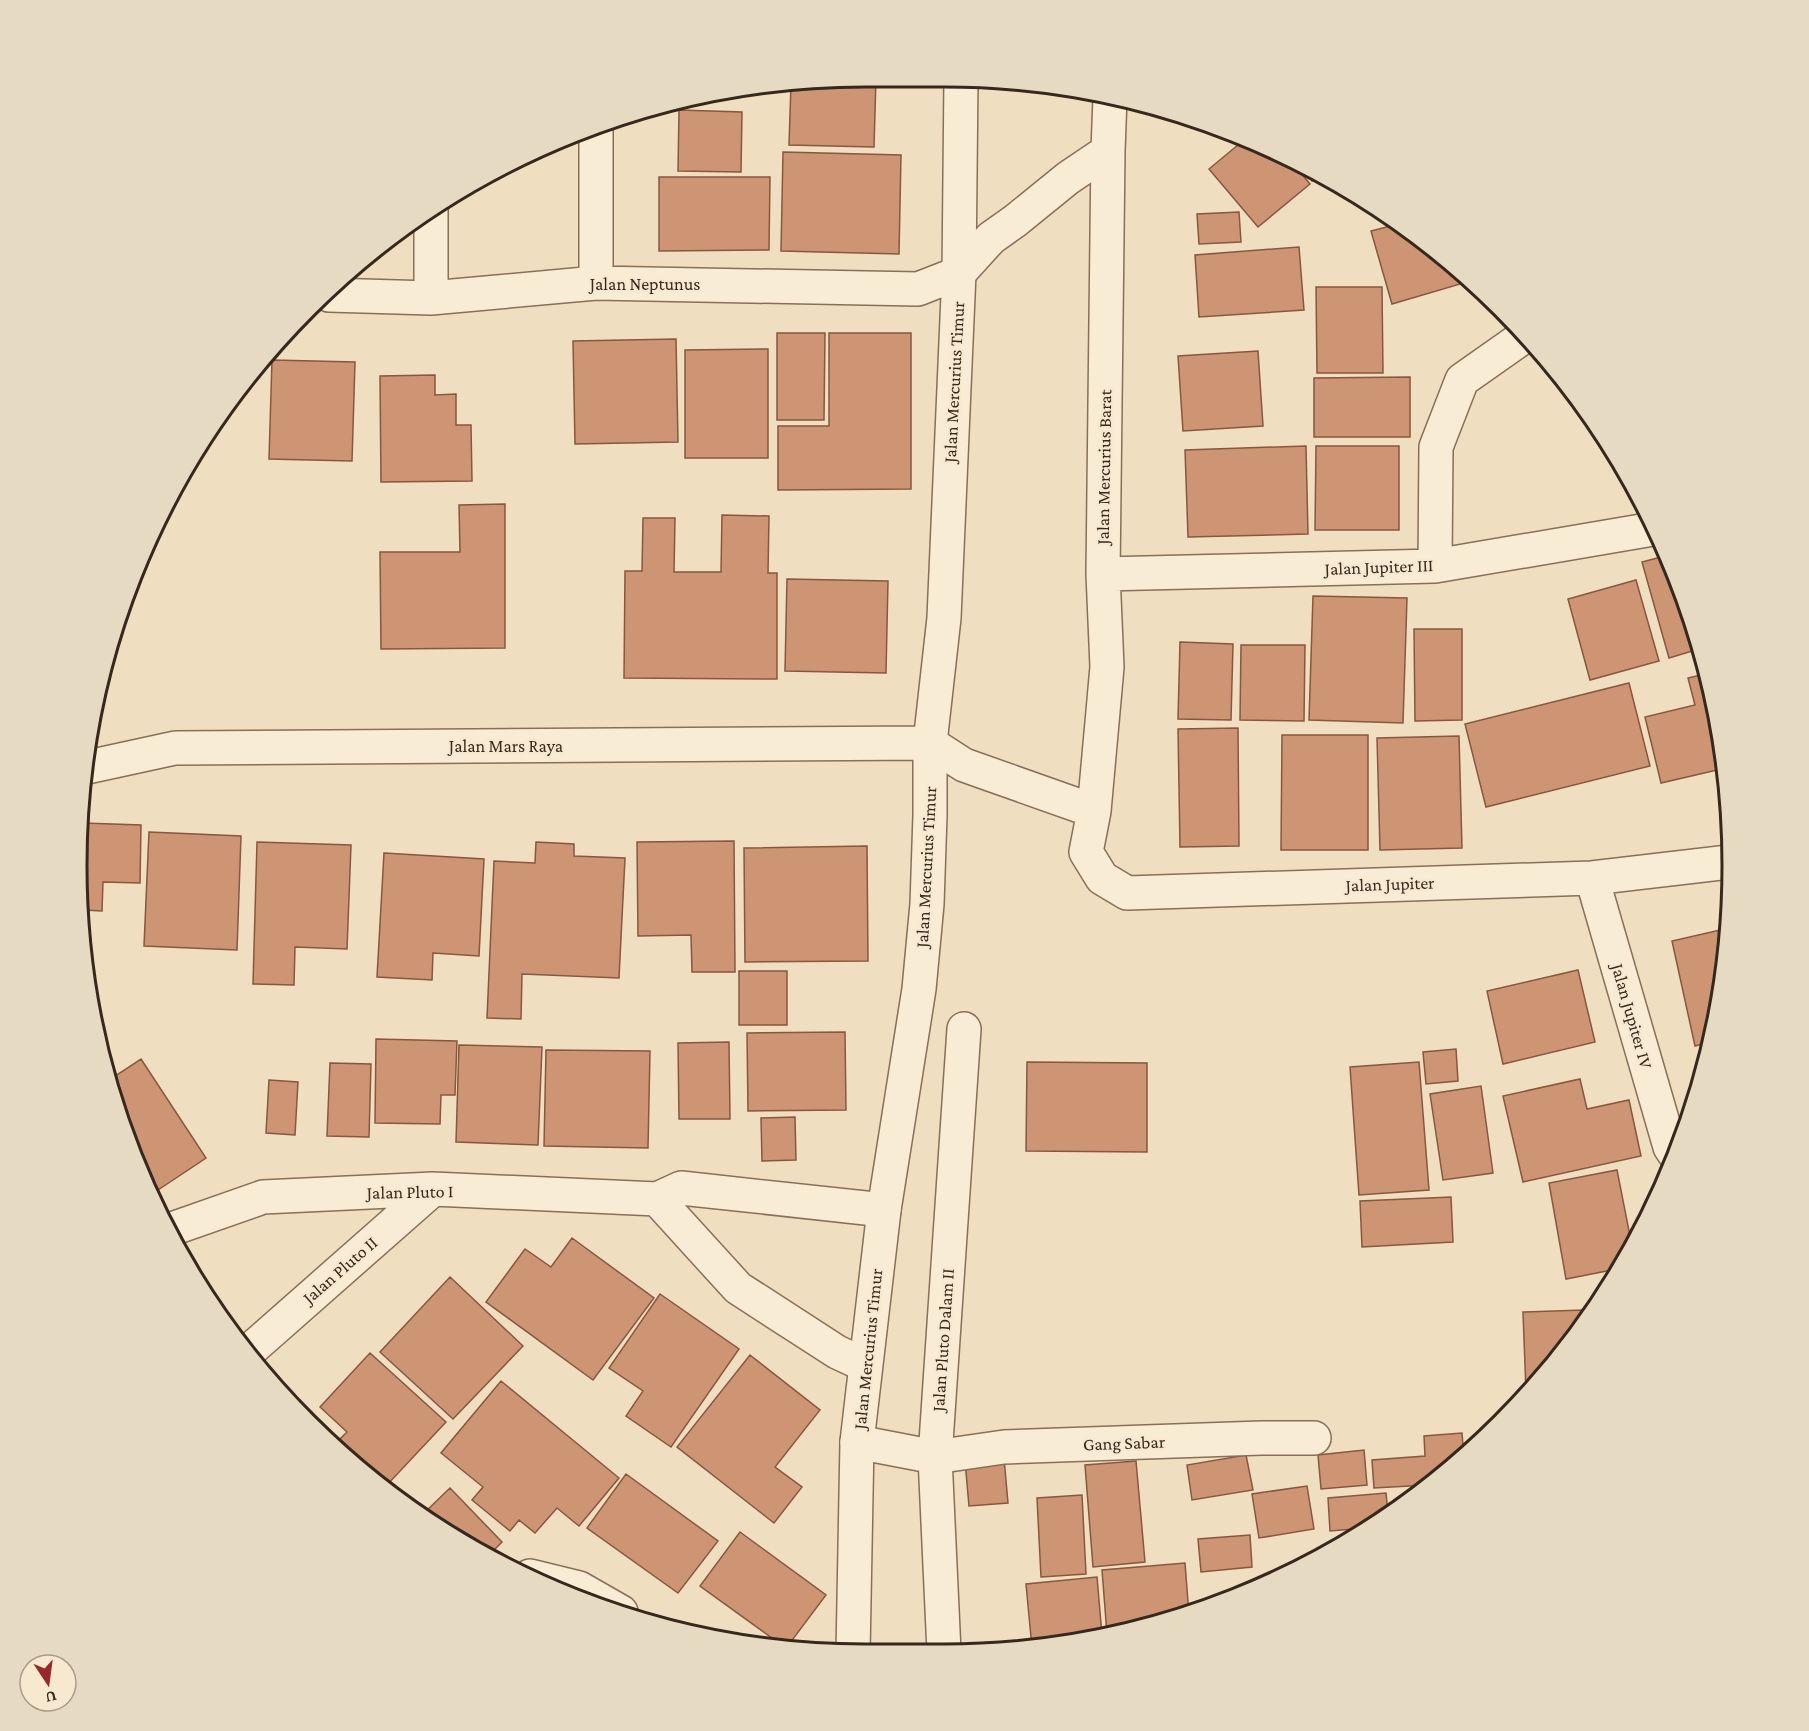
<svg xmlns="http://www.w3.org/2000/svg" width="1809" height="1731" viewBox="0 0 1809 1731" font-family="'Crimson Pro',serif">
  <style>
    .building { fill: #ce9575; stroke: #88573d; stroke-width: 1.5 }
    .lines { fill: none; stroke-linecap: round; stroke-linejoin: round }
    .minor-casing { stroke: #886f58; stroke-width: 36 }
    .tertiary-casing { stroke: #886f58; stroke-width: 36 }
    .minor { stroke: #f9ecd4; stroke-width: 33 }
    .tertiary { stroke: #f9ecd4; stroke-width: 33 }
    .labels { text-anchor: middle; dominant-baseline: central; stroke-width: 4.5; stroke-linejoin: round; paint-order: stroke }
    .street-label { font-size: 18px; fill: #37281d; stroke: #f6e9d0 }
    .rim { fill: none; stroke: #37281d; stroke-width: 3 }
  </style>
  <rect width="100%" height="100%" fill="#efdec0"/>
  <!-- building -->
  <path class="building" d="M866,76L876,77L874,147L789,145L791,84Z
    M679,110L742,112L741,172L678,171Z
    M1244,140L1286,155L1310,184L1258,227L1209,169Z
    M783,152L901,155L899,254L781,251Z
    M1308,168L1324,177L1312,181Z
    M659,177H770L769,250L659,251Z
    M1239,212L1241,242L1199,244L1197,214Z
    M1398,224L1424,240L1467,282L1392,304L1371,231Z
    M1299,247L1304,310L1199,317L1195,255Z
    M1316,287H1382L1383,373H1317Z
    M777,333H825L824,420H777Z
    M829,333H911V489L778,490V426H829Z
    M676,339L678,442L575,444L573,341Z
    M768,349V458H685V350Z
    M1258,351L1263,426L1183,431L1178,356Z
    M272,360L355,362L352,461L269,459Z
    M435,375V395L456,394V425H471L472,481L381,482L380,376Z
    M1410,377V437H1314V378Z
    M1306,446L1308,534L1188,537L1185,450Z
    M1316,446H1399V530H1315Z
    M505,504V648L381,649L380,552H460L459,505Z
    M722,515L769,516L768,573H777V679L624,678L625,571H642L643,518H675L674,572H721Z
    M1665,556L1691,612L1699,649L1669,658L1642,562Z
    M787,579L888,581L886,673L785,671Z
    M1636,580L1659,661L1590,680L1568,599Z
    M1313,596L1407,598L1403,723L1309,720Z
    M1414,629H1462V720L1415,721Z
    M1180,642L1233,644L1231,720L1178,719Z
    M1241,645H1305L1304,721L1240,720Z
    M1705,674L1726,768L1661,783L1645,717L1695,705L1688,678Z
    M1629,683L1650,766L1486,807L1465,724Z
    M1238,728L1239,846L1180,847L1178,729Z
    M1282,735H1368V850H1281Z
    M1459,736L1462,848L1380,850L1377,738Z
    M83,823L141,825L140,883L103,882L102,911L83,910Z
    M149,832L241,836L237,950L144,946Z
    M734,841L735,972H692L691,935L638,936L637,842Z
    M257,842L351,845L347,949L295,947L294,985L253,984Z
    M536,842L574,844V856L625,858L619,978L522,974L521,1019L487,1018L494,861L535,863Z
    M867,846L868,961L745,962L744,848Z
    M384,853L484,859L479,956L433,953L432,980L377,977Z
    M1729,928L1710,1042L1695,1046L1672,941Z
    M1578,970L1595,1042L1503,1064L1487,991Z
    M739,971H787V1025H739Z
    M845,1032L846,1110L748,1111L747,1033Z
    M376,1039L457,1041L455,1095H441L440,1124L375,1123Z
    M729,1042L730,1119H679L678,1043Z
    M459,1045L542,1047L538,1145L456,1142Z
    M1456,1049L1458,1081L1426,1084L1423,1052Z
    M546,1050L650,1051L648,1148L544,1146Z
    M1708,1054L1706,1070L1705,1071L1701,1055Z
    M141,1059L206,1158L152,1194L118,1119L109,1080Z
    M1027,1062L1147,1063V1152L1026,1151Z
    M1419,1062L1429,1190L1359,1195L1350,1067Z
    M330,1063L371,1064L369,1137L327,1136Z
    M1580,1079L1587,1109L1629,1100L1641,1156L1523,1182L1503,1096Z
    M269,1080L298,1082L295,1135L266,1133Z
    M1481,1086L1493,1173L1443,1180L1430,1094Z
    M795,1117L796,1160L762,1161L761,1118Z
    M1617,1170L1632,1246L1617,1269L1566,1279L1549,1183Z
    M1451,1197L1453,1242L1362,1247L1360,1201Z
    M572,1238L654,1298L593,1380L486,1302L525,1249L551,1267Z
    M450,1277L523,1346L453,1419L380,1352Z
    M660,1294L739,1349L671,1447L626,1416L643,1391L609,1368Z
    M1584,1310L1585,1321L1569,1346L1526,1392L1523,1312Z
    M370,1353L446,1422L386,1486L337,1442L347,1432L320,1407Z
    M750,1355L820,1410L775,1467L802,1487L774,1523L677,1447Z
    M501,1381L619,1478L579,1526L557,1508L535,1533L519,1520L510,1531L472,1500L483,1487L441,1453Z
    M1462,1433L1464,1459L1428,1485L1374,1488L1372,1460L1425,1456L1424,1436Z
    M1364,1450L1367,1485L1321,1489L1318,1455Z
    M1246,1455L1253,1490L1192,1500L1187,1465Z
    M1004,1458L1008,1503L969,1506L965,1461Z
    M1136,1461L1145,1562L1093,1567L1085,1465Z
    M626,1474L718,1541L678,1593L587,1528Z
    M1307,1486L1314,1529L1259,1538L1252,1494Z
    M450,1488L502,1542L489,1555L427,1521L421,1516Z
    M1386,1493L1388,1513L1367,1528L1330,1531L1328,1498Z
    M1082,1495L1086,1574L1041,1577L1037,1498Z
    M740,1532L826,1595L787,1647L783,1646L700,1586Z
    M1250,1535L1252,1567L1201,1572L1198,1539Z
    M1185,1563L1189,1615L1107,1634L1102,1570Z
    M1097,1577L1102,1635L1046,1648H1032L1026,1584Z"/>
  <g class="lines">
    <!-- minor casing -->
    <g class="minor-casing">
      <path id="minor" d="M1110,97L1108,151L1103,574L1107,667L1094,811L1086,852L1102,878L1127,893L1592,878L1729,862
        M596,127V283
        M329,295L431,298L596,283L918,289L959,273L991,238L1015,221L1068,178L1108,151
        M431,298V208
        M1435,566L1436,447L1462,380L1526,335
        M1103,574L1435,566L1653,529
        M930,743L964,765L1094,811
        M1592,878L1670,1147L1674,1153
        M657,1199L681,1188L884,1210
        M169,1230L263,1197L433,1189L657,1199L738,1288L837,1352L865,1365
        M248,1352L433,1189
        M857,1442L935,1457L1004,1447L1261,1438H1314
        M530,1576L579,1588L621,1612
        M944,1652L935,1457L964,1029"/>
    </g>
    <!-- tertiary casing -->
    <g class="tertiary-casing">
      <path id="tertiary" d="M83,768L175,748L930,743
        M853,1653L857,1442L884,1210L919,989L927,904L930,815V743L944,618L959,273L961,78"/>
    </g>
    <!-- minor -->
    <use href="#minor" class="minor"/>
    <!-- tertiary -->
    <use href="#tertiary" class="tertiary"/>
  </g>
  <g class="labels">
    <!-- street labels -->
    <g class="street-label">
      <text x="645" y="284">Jalan Neptunus</text>
      <text transform="translate(954 382) rotate(-87)">Jalan Mercurius Timur</text>
      <text transform="translate(1104 467) rotate(-89)">Jalan Mercurius Barat</text>
      <text transform="translate(1379 567) rotate(-2)">Jalan Jupiter III</text>
      <text x="506" y="746">Jalan Mars Raya</text>
      <text transform="translate(926 867) rotate(-87)">Jalan Mercurius Timur</text>
      <text transform="translate(1390 884) rotate(-2)">Jalan Jupiter</text>
      <text transform="translate(1632 1016) rotate(74)">Jalan Jupiter IV</text>
      <text transform="translate(410 1192) rotate(-1)">Jalan Pluto I</text>
      <text transform="translate(340 1270) rotate(-41)">Jalan Pluto II</text>
      <text transform="translate(943 1340) rotate(-86)">Jalan Pluto Dalam II</text>
      <text transform="translate(868 1349) rotate(-84)">Jalan Mercurius Timur</text>
      <text transform="translate(1124 1443) rotate(-2)">Gang Sabar</text>
    </g>
  </g>
  <!-- crop -->
  <path d="M0 0H1809V1731H0ZM865 87H944A778 778 0 0 1 1722 865V866A778 778 0 0 1 944 1644H865A778 778 0 0 1 87 866V865A778 778 0 0 1 865 87Z" fill="#e7dac2" fill-rule="evenodd"/>
  <path class="rim" d="M865 87H944A778 778 0 0 1 1722 865V866A778 778 0 0 1 944 1644H865A778 778 0 0 1 87 866V865A778 778 0 0 1 865 87Z"/>
  <!-- north arrow -->
  <g transform="translate(48 1683) rotate(167)"><circle r="28" fill="#f6e9d0" stroke="#aa9c88" stroke-width="1.5"/>
  <path d="M0-4.5L10 22L0 15L-10 22Z" fill="#98272e"/>
  <text y="-9" font-size="16" font-weight="bold" text-anchor="middle" fill="#37281d">U</text>
  </g>
</svg>
